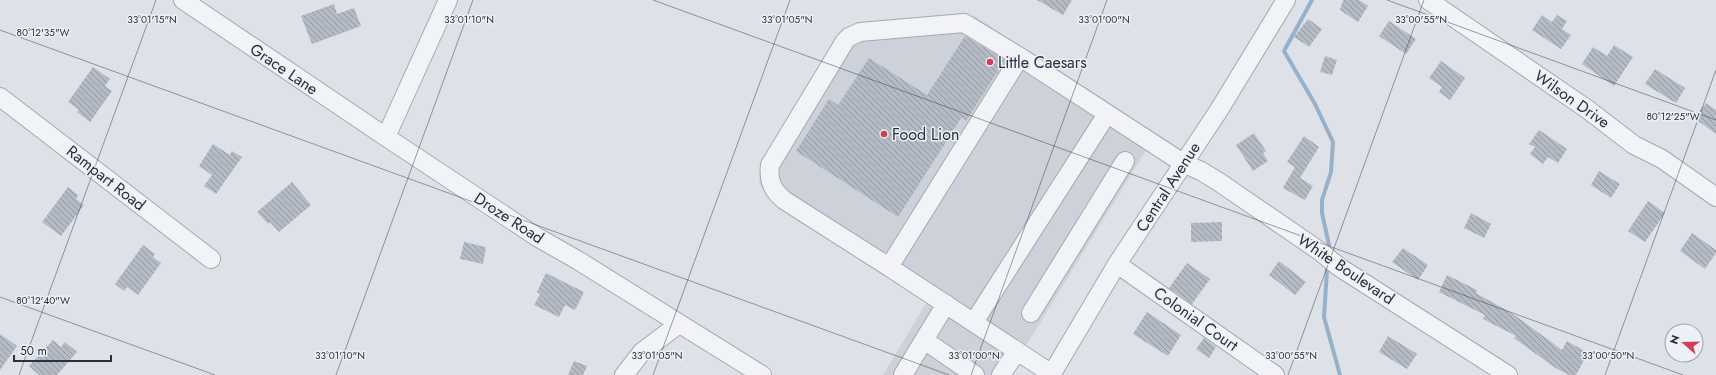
<svg xmlns="http://www.w3.org/2000/svg" width="1716" height="375" viewBox="0 0 1716 375" font-family="Jost,sans-serif">
  <style>
    .built { fill: #ccd1da }
    .lines { fill: none; stroke-linecap: round; stroke-linejoin: round }
    .stream { stroke: #97b1ca; stroke-width: 4 }
    .building { fill: url(#building-back-hatch) }
    .minor-casing { stroke: #a3a9b2; stroke-width: 20 }
    .minor { stroke: #f1f3f6; stroke-width: 18 }
    .ticks { fill: none; stroke: #27303f; stroke-width: 1; stroke-opacity: 0.45 }
    .poi-dot { fill: #d23e57; stroke: #edf1f6; stroke-width: 1.5 }
    .labels { text-anchor: middle; dominant-baseline: central; stroke-width: 3; stroke-linejoin: round; paint-order: stroke }
    .poi-label { font-size: 16px; fill: #27303f; stroke: #edf1f6; text-anchor: start }
    .street-label { font-size: 16px; fill: #27303f; stroke: #edf1f6 }
    .ticks-label { font-size: 10px; text-anchor: middle; fill: #27303f; stroke: #edf1f6; stroke-width: 3; stroke-linejoin: round; paint-order: stroke }
  </style>
  <defs>
    <pattern id="building-back-hatch" width="6" height="6" patternUnits="userSpaceOnUse"><rect width="6" height="6" fill="#b5bbc5"/><path d="M-1 5l2 2M0 0l6 6M5-1l2 2" fill="none" stroke="#9398a1"/></pattern>
  </defs>
  <rect width="100%" height="100%" fill="#dee2e8"/>
  <!-- built -->
  <path class="built" d="M963,15L975,16L1154,137L1008,375H883L928,300L767,197L759,182L761,167L843,28Z"/>
  <g class="lines">
    <!-- stream -->
    <path class="stream" d="M1312,0L1284,51L1315,104L1333,142L1331,172L1322,200V213L1329,245
      M1327,270L1324,317L1340,375"/>
  </g>
  <!-- building -->
  <path class="building" d="M1037,0H1072L1063,15Z
    M1343,0H1359L1368,6L1358,22L1340,10Z
    M334,4L337,14L354,8L361,26L312,44L301,16Z
    M1542,15L1552,22L1557,15L1567,21L1562,29L1571,35L1561,49L1532,30Z
    M1308,19L1322,29L1309,47L1294,37Z
    M1389,21L1416,39L1406,54L1379,36Z
    M965,36L1005,60L966,121L962,117L898,217L796,151L829,99L838,105L869,58L927,95Z
    M1614,45L1633,57L1614,86L1582,64L1593,47L1607,56Z
    M1325,56L1337,60L1332,75L1320,72Z
    M1441,61L1465,78L1450,100L1439,92L1442,87L1429,78Z
    M93,67L110,79L105,86L112,91L90,122L77,112L79,110L68,102Z
    M1655,69L1685,88L1676,103L1645,84Z
    M1706,103L1716,110V134L1694,118Z
    M1539,130L1567,149L1558,163L1548,157L1543,164L1530,154L1535,147L1529,144Z
    M1254,133L1266,151L1263,153L1268,161L1253,171L1236,145Z
    M1304,136L1319,147L1300,178L1313,186L1305,200L1283,188L1295,167L1287,162Z
    M213,144L230,155L232,151L242,157L216,194L204,186L212,175L199,166Z
    M1599,171L1620,184L1611,198L1591,185Z
    M292,182L311,205L279,232L270,222L268,224L257,212Z
    M68,187L78,195L76,199L84,205L61,236L42,222Z
    M1648,201L1665,213L1645,242L1628,231Z
    M1471,213L1491,224L1484,238L1464,228Z
    M1222,222V241L1191,242V223Z
    M1692,233L1716,250V253L1705,269L1680,251Z
    M464,242L486,247L483,264L460,259Z
    M143,245L155,254L153,257L161,263L138,295L127,287L124,291L115,284Z
    M1403,248L1428,265L1418,280L1392,262Z
    M1279,261L1306,282L1295,295L1269,275Z
    M1187,263L1210,279L1192,304L1169,288Z
    M546,273L584,292L575,310L565,305L559,317L534,305L540,294L537,292Z
    M1447,275L1477,290L1476,293L1513,314L1562,350L1567,341L1588,353L1576,375H1569L1554,367L1514,338L1516,336L1483,319L1485,315L1439,292Z
    M1147,312L1181,335L1168,356L1133,334Z
    M0,334L17,346L0,370Z
    M1388,336L1417,354L1407,369L1379,352Z
    M1204,338L1216,347L1209,358L1196,349Z
    M53,340L61,347L65,342L77,352L57,375H39L29,366Z
    M574,361L587,366L583,375H568Z"/>
  <g class="lines">
    <!-- minor casing -->
    <g class="minor-casing">
      <path id="minor" d="M183,0L386,137
        M448,0L386,137L537,237L579,261L762,375
        M1428,0L1587,109L1634,145L1662,159L1716,197
        M0,97L211,259
        M1117,264L1275,375
        M889,267L784,200C772,190 768,180 770,165L845,41L849,37L860,32L964,23L1020,57
        M946,304L924,340L975,375
        M1031,313L1125,161
        M974,322L1107,114
        M1052,374L889,267L1020,57L1183,163L1201,171L1219,182L1321,252L1339,267L1508,375
        M624,375L642,352L679,324
        M903,375L924,340
        M1001,375L1017,351
        M1051,375L1117,264L1219,110L1286,0"/>
    </g>
    <!-- minor -->
    <use href="#minor" class="minor"/>
  </g>
  <!-- ticks -->
  <path class="ticks" d="M653,0L1683,375M1387,0L1716,120M0,30L949,375M0,297L215,375M19,375L156,0M336,375L473,0M653,375L790,0M971,375L1107,0M1288,375L1424,0M1605,375L1716,70"/>
  <!-- markers -->
  <g class="poi-dot">
    <circle cx="990" cy="62" r="4"/>
    <circle cx="884" cy="134" r="4"/>
  </g>
  <g class="labels">
    <!-- poi labels -->
    <g class="poi-label">
      <text x="998" y="62">Little Caesars</text>
      <text x="892" y="134">Food Lion</text>
    </g>
    <!-- street labels -->
    <g class="street-label">
      <text transform="translate(284 69) rotate(34)">Grace Lane</text>
      <text transform="translate(1572 99) rotate(35)">Wilson Drive</text>
      <text transform="translate(106 178) rotate(38)">Rampart Road</text>
      <text transform="translate(1168 187) rotate(-57)">Central Avenue</text>
      <text transform="translate(509 218) rotate(33)">Droze Road</text>
      <text transform="translate(1346 269) rotate(34)">White Boulevard</text>
      <text transform="translate(1196 319) rotate(35)">Colonial Court</text>
    </g>
  </g>
  <g class="ticks-label">
    <text x="152" y="23">33°01'15"N</text>
    <text x="469" y="23">33°01'10"N</text>
    <text x="787" y="23">33°01'05"N</text>
    <text x="1104" y="23">33°01'00"N</text>
    <text x="1421" y="23">33°00'55"N</text>
    <text x="43" y="36">80°12'35"W</text>
    <text x="1673" y="120">80°12'25"W</text>
    <text x="43" y="304">80°12'40"W</text>
    <text x="340" y="359">33°01'10"N</text>
    <text x="657" y="359">33°01'05"N</text>
    <text x="974" y="359">33°01'00"N</text>
    <text x="1291" y="359">33°00'55"N</text>
    <text x="1608" y="359">33°00'50"N</text>
  </g>
  <!-- north arrow -->
  <g transform="translate(1684 343) rotate(290)"><circle r="19" fill="#edf1f6" stroke="#9ea4ad"/>
  <path d="M0-3L7 15L0 10L-7 15Z" fill="#d23e57"/>
  <text y="-6" font-size="11" font-weight="bold" text-anchor="middle" fill="#27303f">N</text>
  </g>
  <!-- scale -->
  <path d="M14 355v6h97v-6" fill="none" stroke="#27303f" stroke-width="2"/>
  <text x="20" y="355" font-size="12" fill="#27303f" stroke="#edf1f6" stroke-width="3" paint-order="stroke">50 m</text>
</svg>
